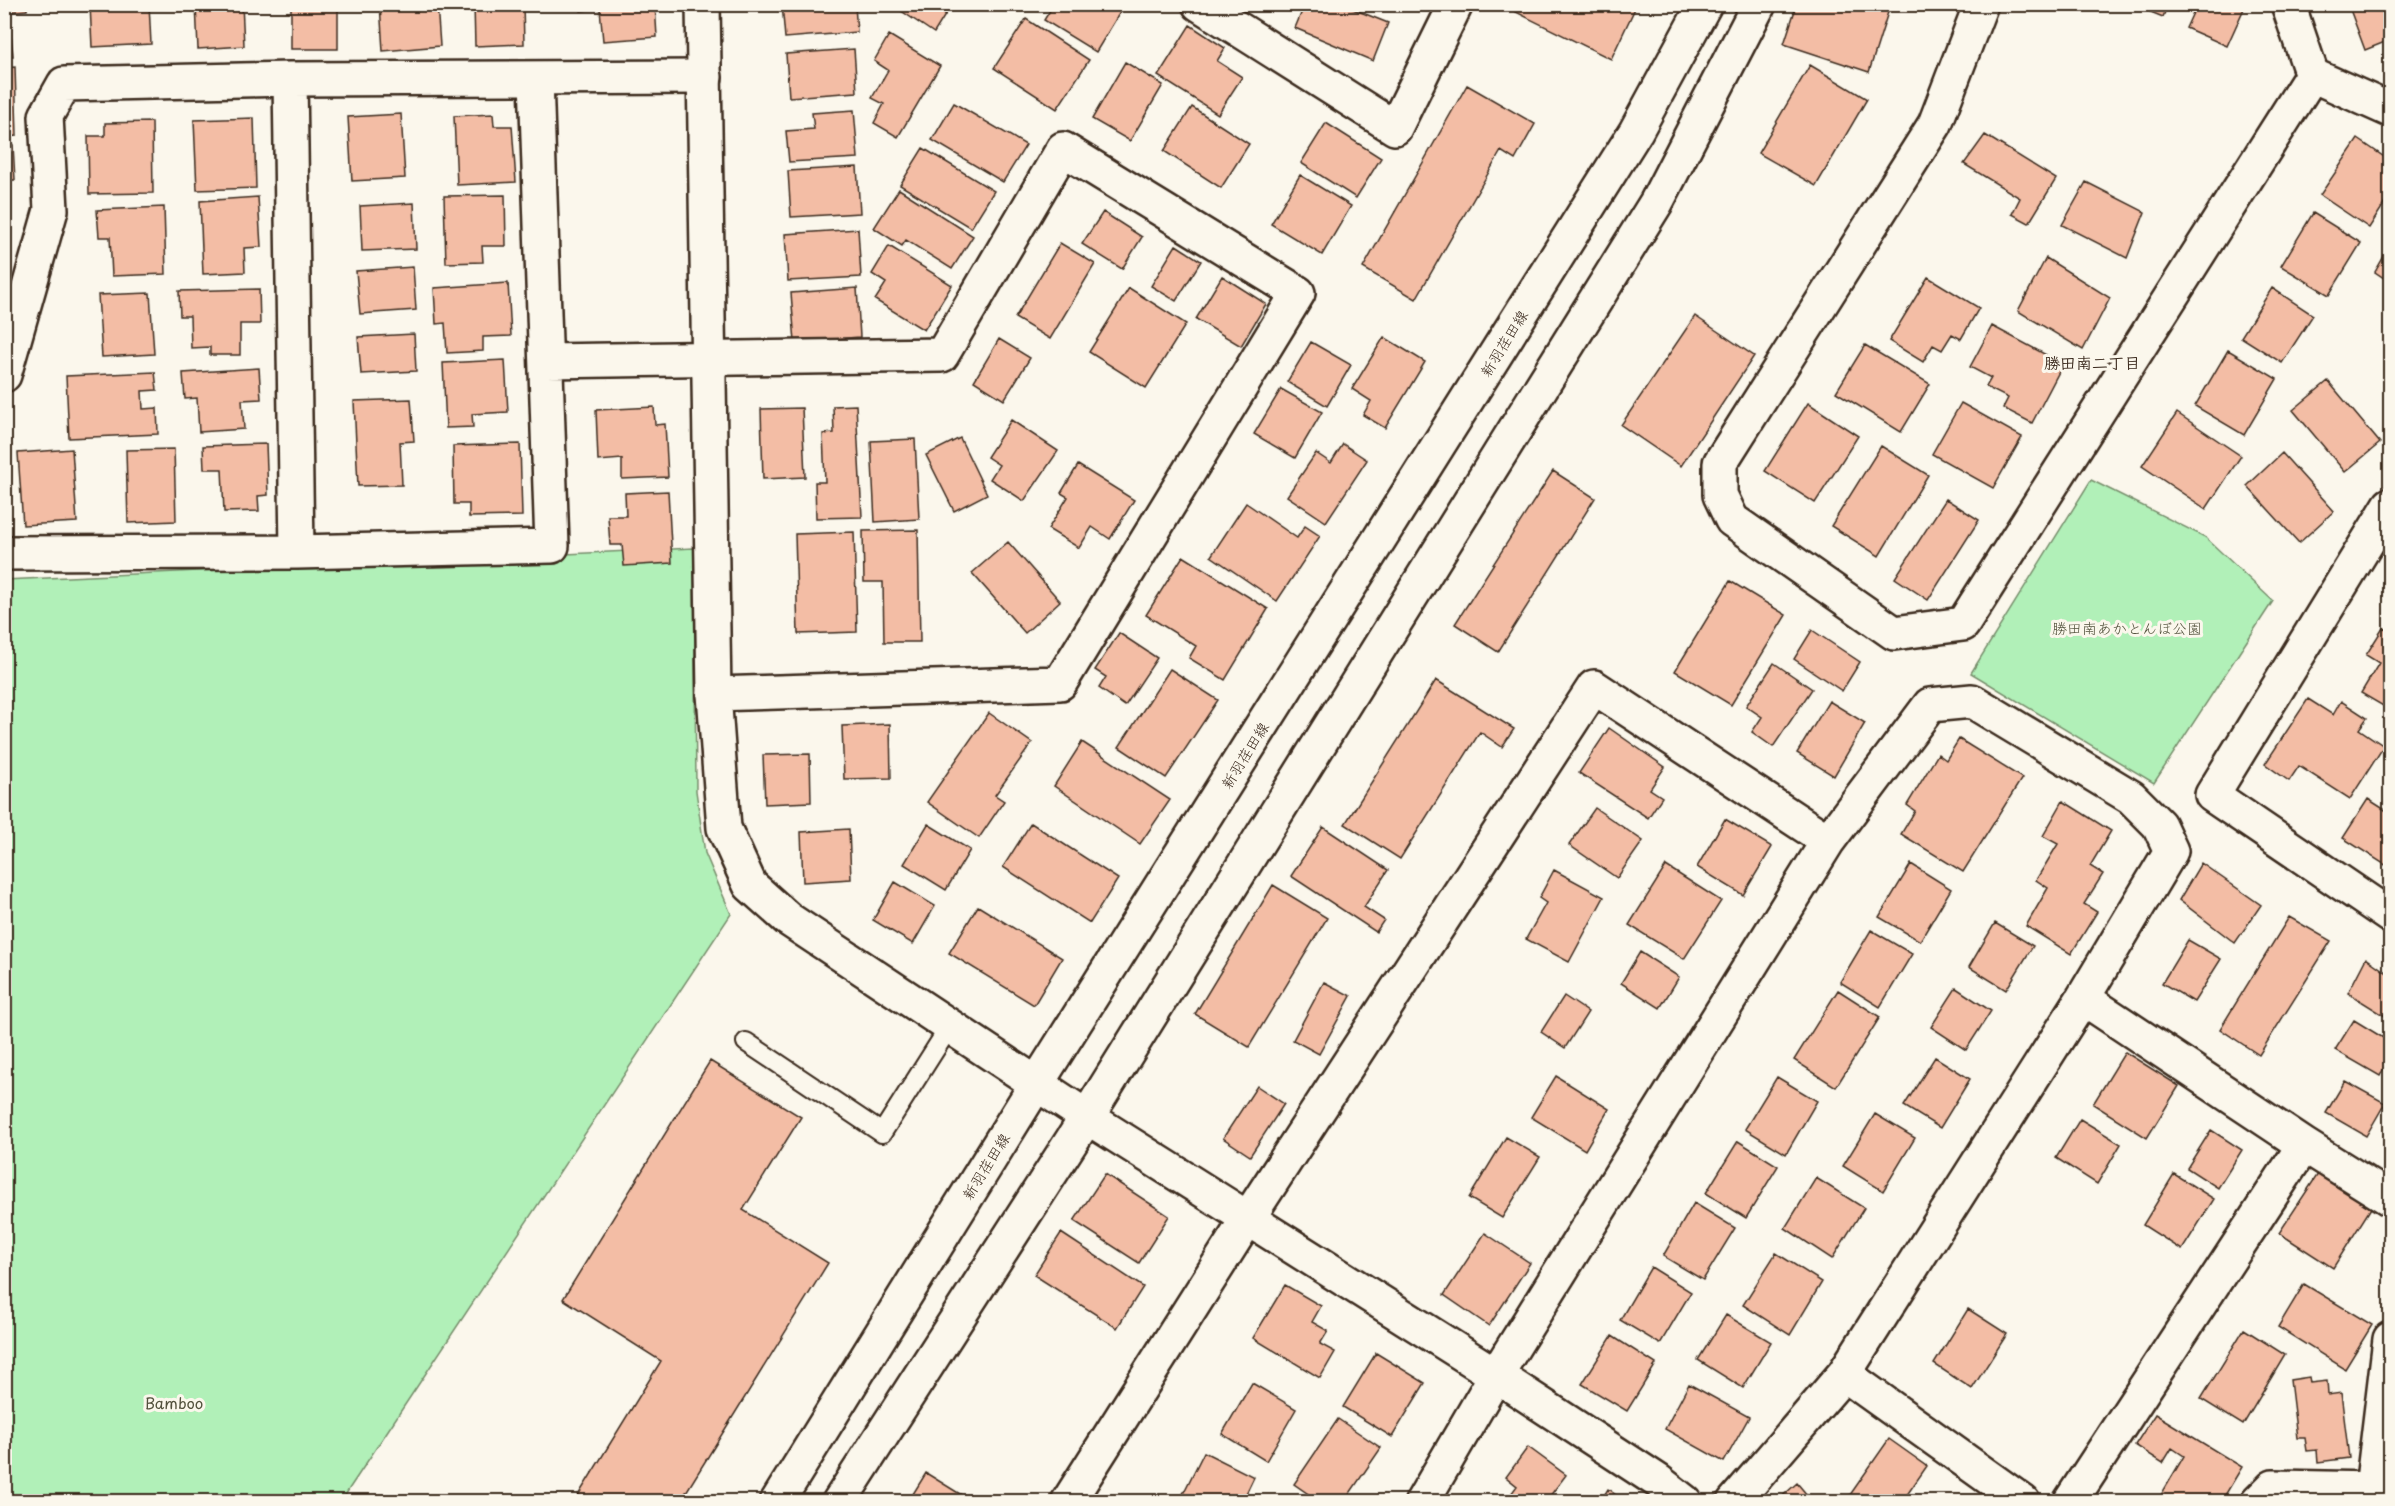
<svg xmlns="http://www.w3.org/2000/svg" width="2395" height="1506" viewBox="0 0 2395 1506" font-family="'Playpen Sans','Klee One',sans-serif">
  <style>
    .green { fill: #b1f0b8; stroke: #768d6b; stroke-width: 1.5 }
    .building { fill: #f3bda5; stroke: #3b2a1e; stroke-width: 1.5 }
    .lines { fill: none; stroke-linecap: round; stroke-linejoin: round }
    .lane-casing { stroke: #3b2a1e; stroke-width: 22 }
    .street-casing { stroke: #3b2a1e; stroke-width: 38 }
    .secondary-casing { stroke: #3b2a1e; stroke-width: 38 }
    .lane { stroke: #fbf7ec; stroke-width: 18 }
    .street { stroke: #fbf7ec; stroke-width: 33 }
    .secondary { stroke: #fbf7ec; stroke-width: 33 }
    .labels { text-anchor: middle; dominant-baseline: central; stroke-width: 6; stroke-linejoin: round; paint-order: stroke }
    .street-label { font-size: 15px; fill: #3b2a1e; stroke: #fbf7ec }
    .park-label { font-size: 15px; fill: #53523d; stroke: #fbf7ec }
    .neighbourhood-label { font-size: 16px; font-weight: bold; fill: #3b2a1e; stroke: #fbf7ec }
  </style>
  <rect width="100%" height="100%" fill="#fbf7ec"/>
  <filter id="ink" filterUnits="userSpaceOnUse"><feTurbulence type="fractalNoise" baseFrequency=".0167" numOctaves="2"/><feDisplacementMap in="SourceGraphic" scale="12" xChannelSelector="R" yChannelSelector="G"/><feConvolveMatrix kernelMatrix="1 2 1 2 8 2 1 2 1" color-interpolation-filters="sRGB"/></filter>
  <g filter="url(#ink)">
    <!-- green -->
    <path class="green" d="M2091,480L2205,537L2273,601L2154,783L1971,673Z
      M694,548L696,791L705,853L731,914L349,1489L342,1501H5L4,580Z"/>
    <!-- building -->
    <path class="building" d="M4,4H27V10L9,12L13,56H4Z
      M90,4H149L151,44L92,47Z
      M196,4H242L244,46L198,49Z
      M291,4H338V49H291Z
      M380,4H437L440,46L383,51Z
      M474,4H523L524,44L475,46Z
      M581,4H655L657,37L603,41L600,9L581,11Z
      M782,4H826V9L855,6L857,32L785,38Z
      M891,4H952L934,33Z
      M1054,4H1125L1096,52L1044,20Z
      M1305,4H1349L1348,7L1388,23L1373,61L1295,28Z
      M1512,4H1637L1611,59L1510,9Z
      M1797,4H1874L1889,9L1869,72L1784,44Z
      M2131,4H2168L2163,17Z
      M2197,4H2246L2227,46L2186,28Z
      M2348,4H2390V40L2365,50Z
      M1026,19L1089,60L1057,109L994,68Z
      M1190,25L1225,48L1217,61L1242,77L1218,114L1158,76Z
      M889,35L940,66L898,137L874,123L884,104L872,98L888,70L874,61Z
      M854,49L857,92L789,97L786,54Z
      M1125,62L1163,85L1130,141L1092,119Z
      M1810,65L1867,99L1816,186L1758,153Z
      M15,67L17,136L4,137V68Z
      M1467,85L1535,124L1515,160L1501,151L1416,299L1363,268Z
      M954,103L1026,145L1003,182L932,140Z
      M1192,107L1249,144L1221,188L1164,151Z
      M854,110L858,158L789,162L786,131L814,129L812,113Z
      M401,114L405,178L352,181L348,117Z
      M493,114L494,126H512L516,182L457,185L454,116Z
      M254,118L256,188L197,190L194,120Z
      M152,122L153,193L89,194L88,136H105V123Z
      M1326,123L1381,158L1356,198L1301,163Z
      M1985,135L2056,179L2029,223L2012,214L2020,198L1964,164Z
      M2358,139L2390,161V195L2369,228L2320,195Z
      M4,145H13L15,180H4Z
      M923,148L994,191L971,228L900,185Z
      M857,167L860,213L791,217L788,171Z
      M1300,175L1351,206L1322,255L1271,224Z
      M2086,182L2145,212L2127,258L2062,225Z
      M899,189L973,236L952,269L906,240L902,246L874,228Z
      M505,195L506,246H482L483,262L446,263L444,196Z
      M258,197L261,247L244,248L245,272L203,274L200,201Z
      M414,203L416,249L362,251L360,206Z
      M164,207L166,274L112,276L110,237H99L97,210Z
      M1103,212L1142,237L1122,269L1082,244Z
      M2313,213L2361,243L2329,295L2281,266Z
      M858,229L861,277L788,281L785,234Z
      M1060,243L1095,264L1050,339L1015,318Z
      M1176,245L1201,261L1176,301L1151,286Z
      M889,246L952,285L924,330L875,300L886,283L872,274Z
      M2390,246V282L2375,272Z
      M2046,258L2110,298L2083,350L2018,311Z
      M413,267L416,310L360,314L356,271Z
      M1222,276L1266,304L1241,346L1196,319Z
      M1928,277L1979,308L1961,339L1952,334L1942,350L1933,345L1923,362L1889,341Z
      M508,283L511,336L483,337V351L447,353L445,323L436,324L434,288Z
      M857,288L860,337L795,342L791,293Z
      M1129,288L1186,324L1146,388L1089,352Z
      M2272,288L2313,315L2282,363L2241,337Z
      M259,289L260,324H240V355H210V347L191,348L190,316H180L179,291Z
      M150,293L154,354L102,357L98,295Z
      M1695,316L1754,356L1681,466L1621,425Z
      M1992,326L2063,364L2032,423L2003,408L2008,398L1986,387L1991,378L1970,367Z
      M414,334L416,371L361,374L358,337Z
      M1384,337L1425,362L1385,428L1363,415L1371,401L1352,389Z
      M999,339L1030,358L1004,400L974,381Z
      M1311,342L1351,365L1327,406L1287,382Z
      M1865,345L1930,384L1901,432L1836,392Z
      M2228,350L2277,379L2244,435L2195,406Z
      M505,360L508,412L472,414L473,427L446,428L443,363Z
      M259,368L261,399L242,400L244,429L199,432L197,398L185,399L183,373Z
      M155,372L157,390L142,391L143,409L157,408L158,434L69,438L66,376Z
      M2328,381L2380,443L2345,472L2293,410Z
      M1281,389L1322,412L1295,458L1254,434Z
      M411,399L414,441L400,442L402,485L358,486L354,401Z
      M1808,403L1858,436L1815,503L1765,471Z
      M1961,403L2022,437L1993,488L1932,454Z
      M856,405L862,517L816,518L815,482H825L823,434L834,433L833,406Z
      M654,407L655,425L665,424L668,477L622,479V459L598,461L596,410Z
      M802,408L805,477L763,479L761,409Z
      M2177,413L2241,456L2206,509L2142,466Z
      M1011,420L1058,451L1024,501L990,479L999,465L987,457Z
      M960,438L987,494L954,511L926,455Z
      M915,439L919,519L875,522L871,441Z
      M266,444L268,495L258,496L259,511L224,512L222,469H204L203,446Z
      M520,444L522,516L469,517V504H454L453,446Z
      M1343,444L1367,460L1326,522L1287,496L1316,453L1331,463Z
      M1881,446L1928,475L1879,556L1831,526Z
      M72,449L77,522L23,525L18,453Z
      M174,449L176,521L128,523L126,450Z
      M2282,453L2334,511L2299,543L2247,486Z
      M1078,465L1134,500L1110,539L1092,527L1079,548L1048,529L1068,497L1061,493Z
      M1553,471L1595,498L1498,652L1455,624Z
      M668,491L672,563L624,566L622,545H610L608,516H626L625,493Z
      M1946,499L1979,520L1928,600L1895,578Z
      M1246,503L1297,538L1305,526L1320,536L1277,601L1211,556Z
      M918,530L920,642H884L883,582H864L863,531Z
      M854,532L857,632L798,634L795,534Z
      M1008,542L1060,601L1025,633L972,573Z
      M1183,556L1268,609L1225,680L1189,658L1196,646L1146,615Z
      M1730,581L1786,615L1731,705L1675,671Z
      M2383,628L2390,632V710L2361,693L2379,663L2366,655Z
      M1812,630L1860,662L1842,691L1794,659Z
      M1119,633L1157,658L1125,706L1099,688L1106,677L1095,670Z
      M1774,663L1812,689L1773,747L1752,732L1762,717L1746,706Z
      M1170,669L1218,700L1166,778L1119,747Z
      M1436,680L1514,729L1502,747L1480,732L1400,859L1345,824Z
      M2308,699L2333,715L2341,701L2367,718L2359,729L2384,746L2350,799L2299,766L2289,781L2265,764Z
      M1829,701L1865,723L1834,776L1797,753Z
      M989,713L1032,743L995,795L1004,801L979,838L927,802Z
      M890,724L891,778L844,779L842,726Z
      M1609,728L1665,767L1650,789L1662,797L1648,818L1579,773Z
      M1959,739L2022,778L1963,872L1901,834L1915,811L1907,805L1938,754L1946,760Z
      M1082,742L1170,800L1140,844L1054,786Z
      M810,754L811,802L765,804L763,755Z
      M2368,799L2390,813V868L2343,838Z
      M2063,801L2111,831L2090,866L2103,874L2084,904L2097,912L2071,954L2026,926L2048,888L2036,880L2058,844L2043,836Z
      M1595,808L1643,841L1617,878L1569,845Z
      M1725,819L1772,847L1743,895L1697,867Z
      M1031,823L1118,879L1090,923L1003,867Z
      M928,824L970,850L946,890L904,864Z
      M1323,827L1388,870L1364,907L1384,920L1376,932L1291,876Z
      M849,829L851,879L803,882L801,832Z
      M2201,863L2261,905L2235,943L2179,900Z
      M1911,864L1951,889L1920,941L1879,917Z
      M1666,866L1721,901L1684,959L1629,925Z
      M1554,870L1604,897L1569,962L1526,939L1546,903L1539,898Z
      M895,882L935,906L913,944L873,920Z
      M1273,885L1327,918L1249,1047L1195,1014Z
      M978,906L1062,958L1034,1005L949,953Z
      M2289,917L2331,941L2259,1055L2220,1029Z
      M1995,923L2033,946L2006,990L1969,967Z
      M1871,930L1912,954L1880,1007L1840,982Z
      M2188,940L2221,959L2194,1002L2162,983Z
      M1640,952L1679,977L1660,1008L1621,983Z
      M2366,958L2390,975V1015L2388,1018L2348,993Z
      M1324,982L1351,996L1319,1054L1293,1040Z
      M1956,988L1991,1011L1966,1050L1931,1027Z
      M1838,990L1880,1017L1836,1087L1794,1060Z
      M1564,996L1588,1012L1565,1048L1541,1032Z
      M2354,1020L2390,1042V1056L2380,1076L2335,1050Z
      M2125,1052L2179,1086L2147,1138L2093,1104Z
      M1935,1057L1970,1079L1940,1128L1904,1106Z
      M710,1061L801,1117L743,1210L828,1263L680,1502H574L661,1361L563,1299Z
      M1556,1076L1609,1109L1585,1150L1531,1117Z
      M1777,1077L1817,1101L1786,1154L1745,1129Z
      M2345,1081L2385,1103L2366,1136L2326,1113Z
      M1257,1086L1284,1104L1250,1156L1223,1138Z
      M1875,1114L1915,1138L1883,1191L1843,1166Z
      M2080,1119L2121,1144L2097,1184L2056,1158Z
      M2211,1130L2242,1150L2218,1188L2187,1168Z
      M1506,1137L1540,1157L1502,1218L1469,1198Z
      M1738,1141L1778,1166L1746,1218L1706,1193Z
      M1105,1174L1169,1216L1139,1263L1074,1221Z
      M2174,1174L2214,1199L2182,1250L2143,1225Z
      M2318,1174L2371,1208L2333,1268L2279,1233Z
      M1816,1178L1864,1208L1832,1259L1785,1228Z
      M1694,1203L1735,1228L1703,1280L1663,1256Z
      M1061,1233L1143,1287L1117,1328L1034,1275Z
      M1485,1233L1530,1263L1489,1326L1444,1295Z
      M1776,1253L1822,1282L1790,1335L1743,1305Z
      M1651,1267L1691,1292L1660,1344L1620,1320Z
      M2304,1284L2372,1325L2345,1369L2278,1327Z
      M1285,1285L1321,1306L1312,1322L1328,1331L1320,1344L1335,1352L1320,1378L1253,1338Z
      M1968,1309L2007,1334L1972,1389L1934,1364Z
      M1726,1315L1771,1342L1743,1388L1698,1360Z
      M2244,1329L2285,1355L2243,1425L2201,1399Z
      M1612,1336L1656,1364L1627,1411L1582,1384Z
      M1376,1353L1425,1383L1392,1437L1343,1407Z
      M2309,1377L2310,1383L2327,1381L2328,1395L2341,1393L2349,1458L2318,1462L2317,1450L2307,1451L2305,1438H2297L2290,1380Z
      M1252,1383L1296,1409L1266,1461L1222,1434Z
      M1689,1384L1749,1417L1724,1462L1665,1429Z
      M2155,1414L2242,1467L2221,1502H2157L2184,1456L2172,1448L2163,1463L2135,1445Z
      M1338,1419L1381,1448L1344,1502H1320L1294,1484Z
      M1889,1439L1927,1466L1902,1502H1845Z
      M1528,1447L1566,1475L1550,1496L1557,1502H1505L1517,1486L1506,1477Z
      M1204,1452L1254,1477L1242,1502H1179Z
      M926,1473L973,1502H908Z
      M1797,1483L1813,1502H1776Z
      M1608,1489L1625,1502H1600Z
      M2119,1496L2128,1502H2115Z"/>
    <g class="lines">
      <!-- lane casing -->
      <g class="lane-casing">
        <path id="lane" d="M746,1042L882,1133L950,1026"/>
      </g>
      <!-- street casing -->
      <g class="street-casing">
        <path id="street" d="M1199,4L1395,128L1456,4
          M1981,4L1935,124L1720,463V495L1732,520L1894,633L1963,624L2312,75
          M2288,4L2312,75L2390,110
          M290,79L297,552
          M547,361L942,355L1063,149L1298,293L1060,683L714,694
          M4,375L51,210L46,116L64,84L290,79L705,77
          M2390,505L2212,795L2390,916
          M4,553L297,552L552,546L536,79
          M2304,1145L2390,1199
          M1844,1374L2023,1502
          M1068,1502L1248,1218L1594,687L1828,841
          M1422,1502L1496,1375L1828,841L1930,705L1972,701L2131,797L2159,825L2171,851L2083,998L1844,1374L1734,1502
          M2070,1502L2304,1145L2083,998
          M2258,1502L2273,1487L2372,1489L2390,1339"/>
      </g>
      <!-- secondary casing -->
      <g class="secondary-casing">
        <path id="secondary" d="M703,4L714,694L724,828L750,885L788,919L1087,1117L1496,1375L1658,1481L1685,1502
          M777,1502L1037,1083L1636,131L1705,4
          M839,1502L1087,1117L1656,203L1759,4"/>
      </g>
      <!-- lane -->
      <use href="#lane" class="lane"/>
      <!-- street -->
      <use href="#street" class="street"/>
      <!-- secondary -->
      <use href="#secondary" class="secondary"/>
    </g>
  </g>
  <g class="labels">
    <!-- street labels -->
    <g class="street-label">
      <text transform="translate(1503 343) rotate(-58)">新羽荏田線</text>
      <text transform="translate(1244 755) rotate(-58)">新羽荏田線</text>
      <text transform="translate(985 1166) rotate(-58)">新羽荏田線</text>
    </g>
    <!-- park labels -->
    <g class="park-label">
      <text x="2127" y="627">勝田南あかとんぼ公園</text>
      <text x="174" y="1402">Bamboo</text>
    </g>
    <!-- neighbourhood labels -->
    <g class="neighbourhood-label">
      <text x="2092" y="362">勝田南二丁目</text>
    </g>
  </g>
  <!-- margin -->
  <rect width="2395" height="1506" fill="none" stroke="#fbf7ec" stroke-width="24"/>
  <rect x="12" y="12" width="2371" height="1482" fill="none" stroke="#3b2a1e" stroke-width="2" filter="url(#ink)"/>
</svg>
